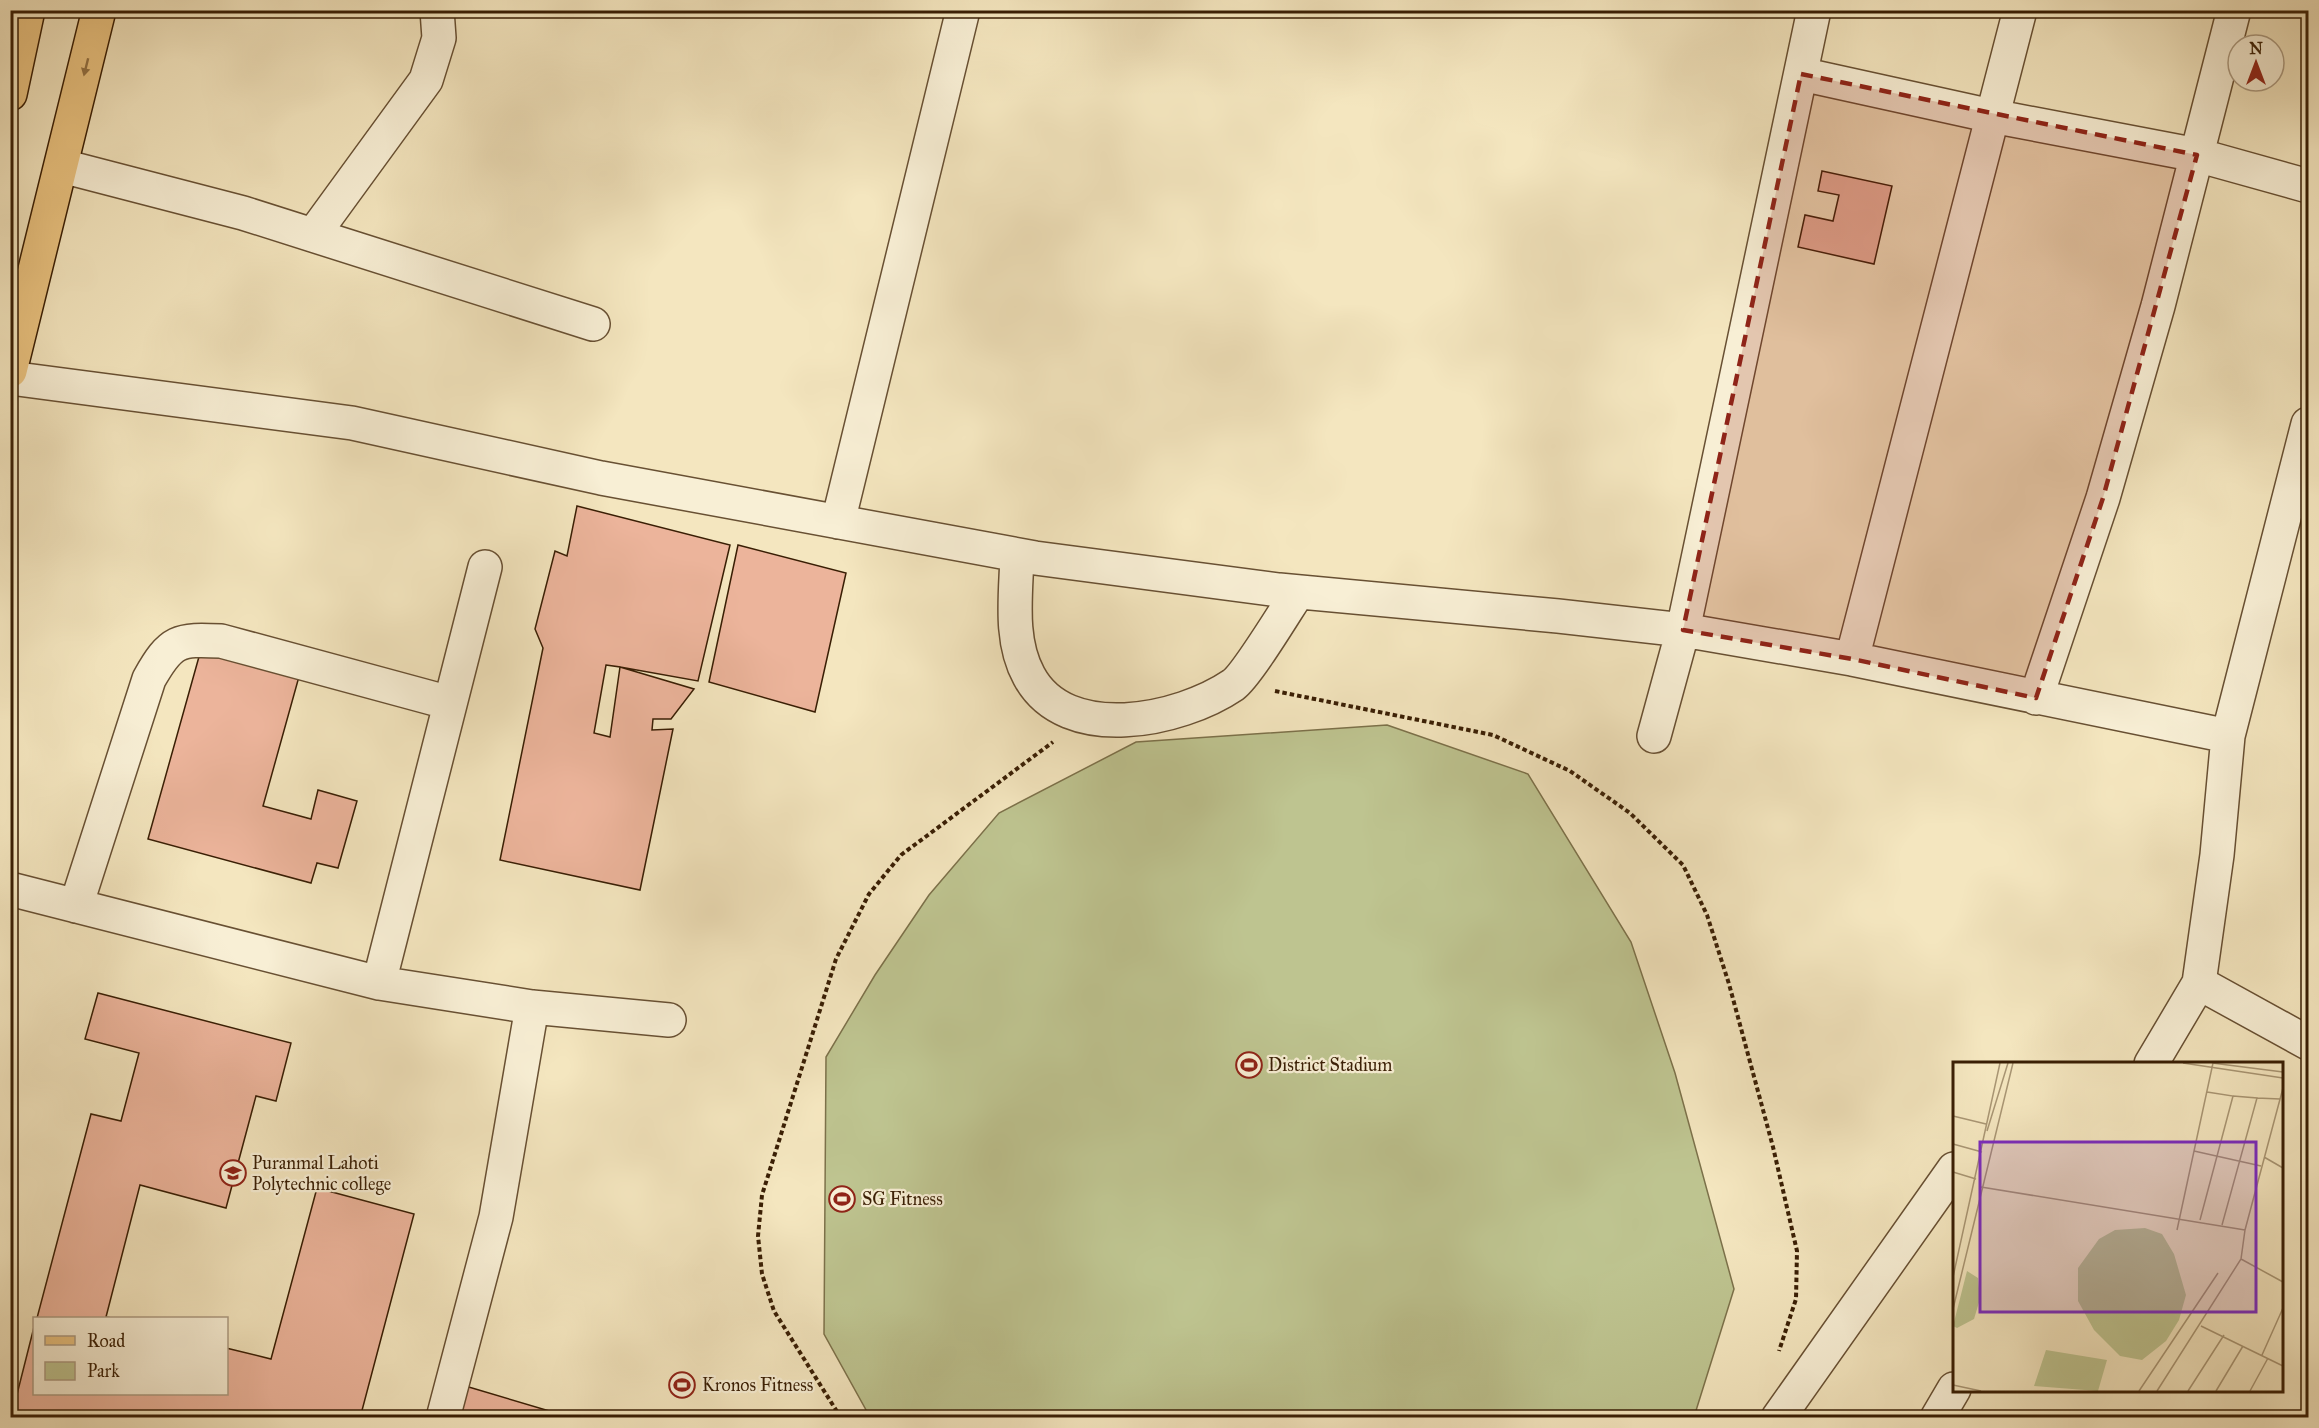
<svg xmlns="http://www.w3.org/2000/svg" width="2319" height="1428" viewBox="0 0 2319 1428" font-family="'IM FELL Great Primer',serif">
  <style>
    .green { fill: #bec490; stroke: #7c714a; stroke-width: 1.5 }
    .building { fill: #ecb49b; stroke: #391e04; stroke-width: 1.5; fill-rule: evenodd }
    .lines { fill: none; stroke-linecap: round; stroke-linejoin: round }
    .minor-casing { stroke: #685033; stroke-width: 36 }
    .major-casing { stroke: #391e04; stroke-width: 36 }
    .path { stroke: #391e04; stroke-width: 4; stroke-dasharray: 4.5 3; stroke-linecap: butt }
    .minor { stroke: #f8efd5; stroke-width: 33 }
    .major { stroke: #eac380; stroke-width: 33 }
    .oneway { fill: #927042 }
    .marked { fill: #8f2418; fill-opacity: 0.2; stroke: #8f2418; stroke-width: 4.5; stroke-dasharray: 12 8; stroke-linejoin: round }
    .labels { text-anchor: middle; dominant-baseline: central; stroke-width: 4.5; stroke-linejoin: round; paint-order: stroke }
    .poi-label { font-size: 18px; fill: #391e04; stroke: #f8efd5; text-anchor: start }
    .inset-road { fill: none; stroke: #a99674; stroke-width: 1.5 }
    .view { fill: #7b2cbf; fill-opacity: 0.15; stroke: #7b2cbf; stroke-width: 3 }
    .inset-edge { fill: none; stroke: #391e04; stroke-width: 3 }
  </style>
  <rect width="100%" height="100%" fill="#f4e6bf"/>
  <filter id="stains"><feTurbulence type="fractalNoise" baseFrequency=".00333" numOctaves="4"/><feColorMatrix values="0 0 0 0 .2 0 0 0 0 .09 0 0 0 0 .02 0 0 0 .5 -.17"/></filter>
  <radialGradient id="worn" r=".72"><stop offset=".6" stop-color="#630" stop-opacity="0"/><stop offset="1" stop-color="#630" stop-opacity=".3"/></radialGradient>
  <!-- green -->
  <path class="green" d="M1387,725L1528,774L1631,942L1675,1073L1734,1289L1694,1417H870L824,1334L826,1057L875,975L929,895L999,813L1136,742Z"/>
  <!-- building -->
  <path class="building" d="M1822,171L1892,186L1874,264L1798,247L1805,215L1833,221L1839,195L1818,191Z
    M577,506L730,545L698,681L620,667L694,689L671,719H653L652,730L673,729L640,890L500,860L543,648L535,629L555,551L567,556ZM606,665L620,667L610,737L594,733Z
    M738,545L846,573L815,712L709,682Z
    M202,646L300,673L263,806L311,819L318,790L357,801L338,868L317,863L311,883L148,839Z
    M98,993L291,1043L276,1101L256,1096L226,1208L140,1185L106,1317L112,1318H37L91,1114L121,1121L139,1053L85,1039Z
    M317,1188L414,1214L360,1418H11L34,1327V1394H226V1348L271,1359Z
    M462,1385L573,1418H452Z"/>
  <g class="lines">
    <!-- minor casing -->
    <g class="minor-casing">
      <path id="minor" d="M1801,74L1992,116L2197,155L2308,186
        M62,166L243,213L593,324
        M313,235L426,80L439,38L437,10
        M10,378L352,423L601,478L1035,558L1279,590L1558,616L1683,630L1852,659L2228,736
        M838,522L963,10
        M1017,555C1016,594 1009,640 1029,676C1066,745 1180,721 1233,685C1247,675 1286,610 1298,592
        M1852,659L2020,10
        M2036,698L2103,498L2158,306L2234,10
        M1654,736L1683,630L1814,10
        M10,889L379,983L532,1007L669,1020
        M76,906L149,679C171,640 178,639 221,641L450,703
        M379,983L485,567
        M2199,983L2308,1043
        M2151,1064L2199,983L2217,855L2228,736L2308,424
        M443,1418L496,1217L532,1007
        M1778,1418L1954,1169
        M1937,1418L1954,1389"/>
    </g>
    <!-- major casing -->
    <g class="major-casing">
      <path id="major" d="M10,94L28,10
        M10,371L99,10"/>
    </g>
    <!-- path -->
    <path class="path" d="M1275,691L1493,735L1570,771L1630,813L1683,865L1707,915L1729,984L1773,1147L1797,1251L1796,1299L1779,1351
      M841,1418L774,1311L762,1274L758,1236L762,1195L836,959L869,894L901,855L1053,742"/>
    <!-- minor -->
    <use href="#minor" class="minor"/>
    <!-- major -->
    <use href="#major" class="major"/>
  </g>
  <!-- one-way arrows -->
  <defs><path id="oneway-solid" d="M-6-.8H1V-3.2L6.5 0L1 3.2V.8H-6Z" transform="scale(1.5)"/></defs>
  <use class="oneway" href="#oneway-solid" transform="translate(86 67) rotate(104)"/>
  <!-- marked area -->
  <path class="marked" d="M1801,74L2197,155L2103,498L2036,698L1852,659L1683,630Z"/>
  <!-- icons -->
  <defs>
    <g id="stadium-ring" transform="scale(1.35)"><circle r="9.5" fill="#f8efd5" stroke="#8f2418" stroke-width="1.5"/><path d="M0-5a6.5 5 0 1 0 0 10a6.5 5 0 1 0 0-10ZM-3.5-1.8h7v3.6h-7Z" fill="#8f2418"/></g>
    <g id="university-ring" transform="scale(1.35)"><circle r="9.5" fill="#f8efd5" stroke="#8f2418" stroke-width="1.5"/><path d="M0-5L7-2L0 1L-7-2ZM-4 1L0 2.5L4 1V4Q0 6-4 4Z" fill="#8f2418"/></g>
  </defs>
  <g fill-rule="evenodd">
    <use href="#stadium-ring" x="1249" y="1065"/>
    <use href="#university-ring" x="233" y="1173"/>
    <use href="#stadium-ring" x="842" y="1199"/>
    <use href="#stadium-ring" x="682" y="1385"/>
  </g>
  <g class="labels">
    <!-- poi labels -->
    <g class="poi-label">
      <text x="1268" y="1065">District Stadium</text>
      <text x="252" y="1163">Puranmal Lahoti<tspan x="252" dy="21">Polytechnic college</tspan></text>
      <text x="862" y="1199">SG Fitness</text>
      <text x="702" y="1385">Kronos Fitness</text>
    </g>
  </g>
  <!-- overview -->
  <g transform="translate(1953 1062)">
    <rect width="330" height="330" fill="#f4e6bf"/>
    <path d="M192,166L209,172L221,192L233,233L226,258L213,279L189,298L167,294L141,268L125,239V206L146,177L162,168ZM14,209L25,216L27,237L21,257L4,266L0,264ZM93,288L154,298L145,329L81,324Z" fill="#bec490"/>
    <path class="inset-road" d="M230,1L330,16M259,1L330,10M304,36L327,37M0,54L33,62M34,69L55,1M0,82L29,90M241,89L308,104M311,95L330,106M0,110L23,117M28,125L292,168M247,158L280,34L254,30M269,163L304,36L280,34M224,168L260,1M288,197L330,220M0,215L47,1M0,247L60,1M248,264L330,304M309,293L330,246M0,323L28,329M186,329L265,211M204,329L288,197L292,168L330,26M235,329L271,273M263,329L290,284M297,329L315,296"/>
    <path class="view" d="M27,80H303V250H27Z"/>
    <rect width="330" height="330" class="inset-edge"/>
  </g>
  <!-- margin -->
  <rect width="2319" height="1428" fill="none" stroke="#f4e6bf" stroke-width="36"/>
  <rect x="12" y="12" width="2295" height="1404" fill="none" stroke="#391e04" stroke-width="3"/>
  <rect x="18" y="18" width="2283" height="1392" fill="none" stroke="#391e04" stroke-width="1.5"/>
  <!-- legend -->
  <rect x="33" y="1317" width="195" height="78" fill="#f8efd5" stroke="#ac9b81" stroke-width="1.5"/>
  <rect x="45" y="1336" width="30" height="9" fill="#eac380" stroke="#ac9b81" stroke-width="1.5"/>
  <text x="87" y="1347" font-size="18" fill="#391e04">Road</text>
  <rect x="45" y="1362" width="30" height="18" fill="#bec490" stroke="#ac9b81" stroke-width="1.5"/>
  <text x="87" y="1377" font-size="18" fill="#391e04">Park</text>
  <!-- north arrow -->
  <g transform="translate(2256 63)"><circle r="28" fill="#f8efd5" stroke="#ac9b81" stroke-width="1.5"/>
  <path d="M0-4.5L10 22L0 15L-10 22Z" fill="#8f2418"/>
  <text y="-9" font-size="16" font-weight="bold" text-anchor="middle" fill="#391e04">N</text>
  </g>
  <rect width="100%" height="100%" filter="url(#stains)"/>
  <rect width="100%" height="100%" fill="url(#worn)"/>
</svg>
